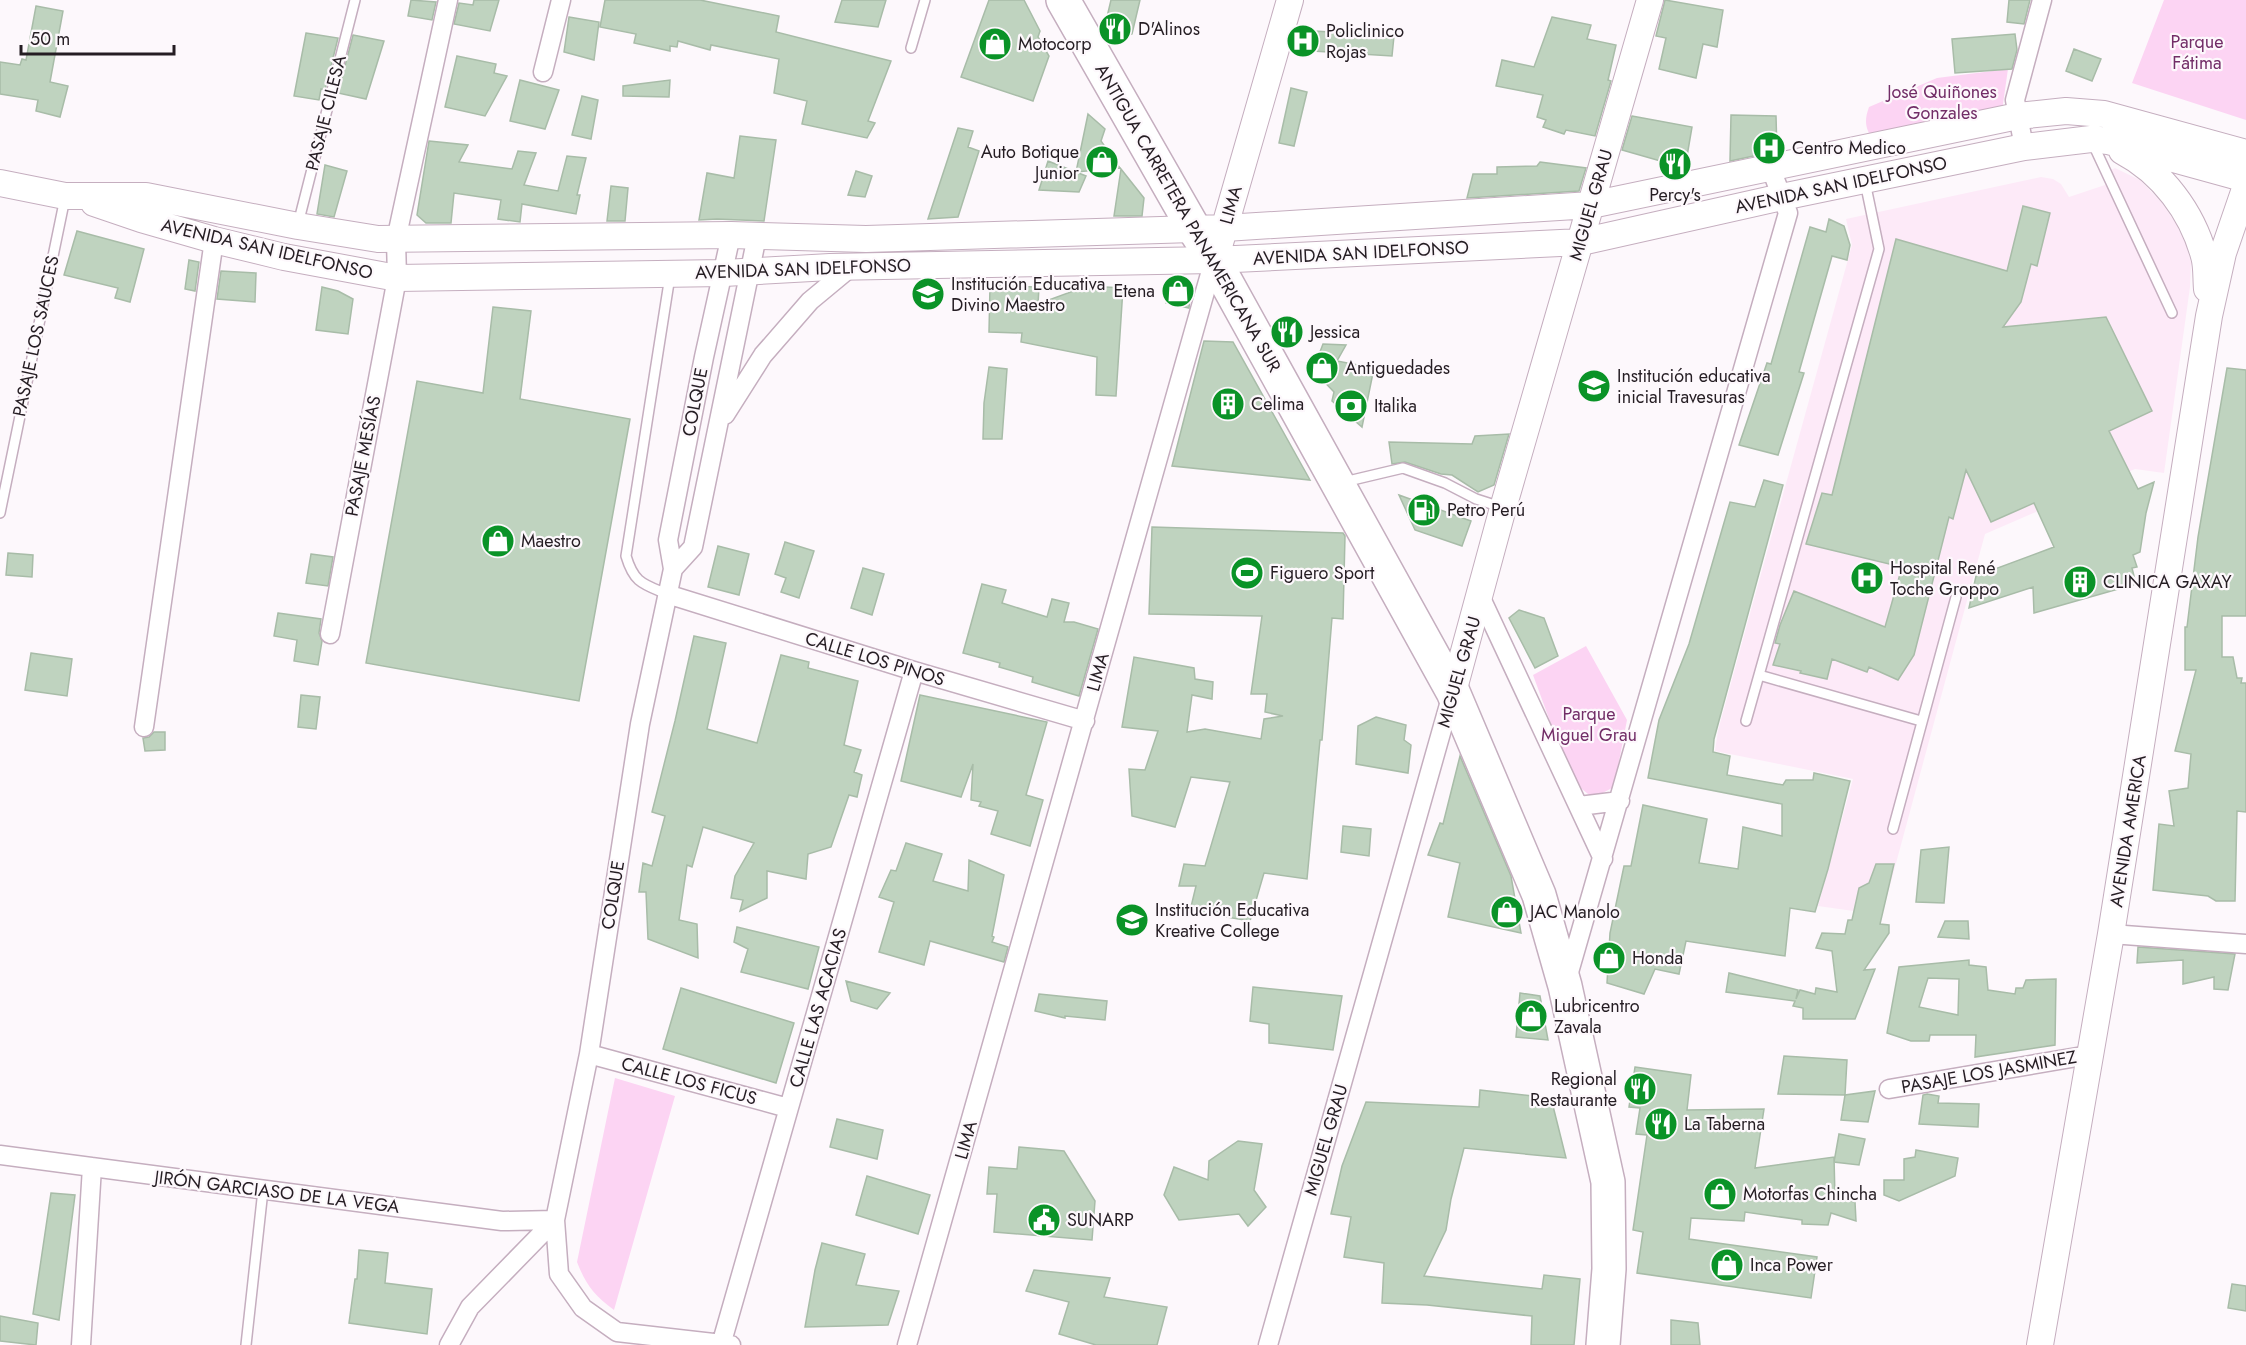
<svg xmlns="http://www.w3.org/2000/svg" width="2246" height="1345" viewBox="0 0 2246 1345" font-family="Jost,sans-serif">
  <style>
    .built { fill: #fdeaf8 }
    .green { fill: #fcd4f3 }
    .building { fill: #bfd3bf; stroke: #a8bca8; stroke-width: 1.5; fill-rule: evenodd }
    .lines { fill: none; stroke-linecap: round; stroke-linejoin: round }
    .lane-casing { stroke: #c5aebf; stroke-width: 12 }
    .street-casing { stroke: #c5aebf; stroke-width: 21 }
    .secondary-casing { stroke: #c5aebf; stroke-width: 28 }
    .highway-casing { stroke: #c5aebf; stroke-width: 36 }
    .lane { stroke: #fff; stroke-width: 9 }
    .street { stroke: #fff; stroke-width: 18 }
    .secondary { stroke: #fff; stroke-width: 26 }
    .highway { stroke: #fff; stroke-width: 33 }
    .labels { text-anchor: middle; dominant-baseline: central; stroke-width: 4.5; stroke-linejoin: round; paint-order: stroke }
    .poi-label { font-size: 18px; fill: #251d23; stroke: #fdf8fc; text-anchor: start }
    .park-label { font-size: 18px; fill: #722d67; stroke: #fdf8fc }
    .street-label { font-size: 18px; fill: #251d23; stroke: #fdf8fc }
  </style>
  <rect width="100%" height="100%" fill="#fdf8fc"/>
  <!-- built -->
  <path class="built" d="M2115,168L2140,180L2162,203L2176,224L2186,245L2191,263L2190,287L2164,473L2135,469L1985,534L1882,915L1818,906L1853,779L1715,751L1718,731L1748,621L1852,245L1846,219L2041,177L2053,179L2061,184L2069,197L2108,184L2105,173Z"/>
  <!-- green -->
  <path class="green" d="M2164,0H2246V120L2132,83Z
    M2008,69L2002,111L1874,141C1865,129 1864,121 1869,107L1937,78Z
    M1586,646L1627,720L1614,787L1593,798L1572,781L1533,675Z
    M615,1078L675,1096L614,1310C594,1295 586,1285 577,1262Z"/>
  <!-- building -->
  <path class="building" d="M411,0L436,2L432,20L408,16Z
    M474,0H499L490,31L454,24L459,3L473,5Z
    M605,0H700L779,16L776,32L891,61L868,121L875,123L867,138L802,124L807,101L774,93L779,59L711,45L710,50L678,41L677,47L670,46V51L634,43L636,34L600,27Z
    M842,0H886L878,27L835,22Z
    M989,0H1024L1040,31L1038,37L1049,56L1033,101L961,77Z
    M1111,0H1140L1132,34L1118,39L1106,21Z
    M1665,0L1723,10L1717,47L1703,44L1696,78L1659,69L1666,38L1656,36Z
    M2009,0H2030L2024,24L2007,22Z
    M36,6L63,11L50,82L68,86L60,117L36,111L38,100L0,94V62L20,65L22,59L26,60Z
    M569,17L599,22L594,60L564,52Z
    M1552,17L1591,25L1587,39L1616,45L1608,80L1611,81L1595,136L1566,130L1564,134L1543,127L1546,120L1537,117L1543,95L1496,86L1502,60L1534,67Z
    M1298,30L1394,36L1392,56L1297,50Z
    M306,33L338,38L325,90L321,89L319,100L294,96Z
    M2015,34L2017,50L2012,69L1955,73L1952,39Z
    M353,35L384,41L366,99L338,93Z
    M2074,49L2101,59L2092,81L2066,71Z
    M457,56L496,64L494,73L507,76L485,116L445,107Z
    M520,80L559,90L545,129L510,121Z
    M670,80L669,97L623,96V86Z
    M1291,88L1307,92L1294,146L1279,143Z
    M582,96L598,100L591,139L572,135Z
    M1088,114L1105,129L1101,141L1120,168L1076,172Z
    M1731,115L1776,116L1777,151L1730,161Z
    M1632,116L1692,127L1685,168L1622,150Z
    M958,128L973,131L968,147L979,151L958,217L928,219Z
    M740,136L776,140L764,221L717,219L699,220L707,173L734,178Z
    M429,141L468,145L459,162L512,169L518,151L536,153L524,185L558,191L567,156L586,158L577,195H580L576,214L522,204L520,222L498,219L501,200L454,193L451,223H426L417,215Z
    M1048,161L1086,176L1079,192L1039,190Z
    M1540,162L1586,168L1579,191L1467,198L1473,174H1497V167L1537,166Z
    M325,165L347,171L334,217L317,214Z
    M1121,169L1144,198L1142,216H1114Z
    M856,171L872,176L865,197L848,195Z
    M611,186L628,188L625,221H607Z
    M2023,206L2050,213L2037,266L2031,264L2021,302L2003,327L2106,317L2152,411L2109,431L2138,489L2154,482L2146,513L2140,552L2133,555L2137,567L2132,568L2136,584L2034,613L2033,587L1969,608L1976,576L2054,547L2034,503L1991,522L1966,470L1953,519L1949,517L1914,655L1898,680L1869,667L1867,672L1832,659L1827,679L1800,673L1801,671L1773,665L1780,644L1775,643L1780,625L1794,591L1885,627L1902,567L1806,544L1822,493L1832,495L1896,239L2007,271Z
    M1829,219L1844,226L1850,245L1847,260L1832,256L1799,372L1804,373L1778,455L1739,445L1767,363L1771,364L1810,227L1826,232Z
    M77,231L144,249L130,302L115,298L118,288L64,275Z
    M189,260L199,262L195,291L185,289Z
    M221,271L256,273L255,302L217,299Z
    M1171,283L1185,287L1190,296L1189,308L1166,303Z
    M990,286L1039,287L1038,304L1087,286L1123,288L1116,396L1096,395L1097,357L1021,342L1022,333L989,332Z
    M322,287L338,291L353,299L348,334L316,330Z
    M493,307L531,311L520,399L630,419L579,701L366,663L417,381L483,393Z
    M1204,341L1233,342L1310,480L1172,466Z
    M1323,344L1346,345L1337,361L1374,368L1362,427L1332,401L1334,392L1313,370Z
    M989,367L1007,369L1002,439H983L984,403Z
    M2227,368L2246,370V616H2222V657H2233L2237,678H2242L2241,683H2246V812L2237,811L2235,901H2216L2208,896L2153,890L2159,824L2174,826L2169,791L2188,788L2191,754L2175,751L2196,670H2185V627H2187L2198,537Z
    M1509,434L1494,485L1478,492L1452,475L1441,474L1405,462L1392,464L1389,442L1472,444L1475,436Z
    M1764,480L1783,485L1714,739L1713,752L1730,756L1727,775L1783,785L1786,780H1813L1814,773L1850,781L1828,869L1815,912L1790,908L1785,956L1686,941L1679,974L1655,969L1644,994L1607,983L1610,933L1624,866H1631L1643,805L1707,819L1699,863L1738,869L1743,827L1782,836V804L1648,778L1659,720L1689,644L1730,502L1755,507Z
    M1399,495L1471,521L1462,546L1415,530Z
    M1152,527L1343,533L1345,536L1343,619L1332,618L1322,740H1320L1307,879L1264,873L1250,921L1190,911L1196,886H1179L1184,864L1205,866L1230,782L1191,777L1175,827L1132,816L1129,769L1145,770L1158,731L1122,727L1134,657L1194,668L1195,679L1213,682L1212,699L1192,695L1187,732L1205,729L1261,739L1264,719L1283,716L1265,712L1267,694H1251L1262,616L1149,614Z
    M785,542L814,551L799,598L781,592L786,578L775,574Z
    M718,546L749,554L739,595L708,587Z
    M8,553L33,555L32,577L6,575Z
    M311,554L333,557L328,586L306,583Z
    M863,568L884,574L872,615L851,608Z
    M982,584L1006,590L1002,603L1047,617L1052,599L1069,603L1064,622H1074L1098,629L1079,696L1032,682L1033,677L999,667L1000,663L963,653Z
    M1519,610L1544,618L1558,656L1535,668L1509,618Z
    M278,613L321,619L319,633L322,641L318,665L294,661L297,640L274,636Z
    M694,636L726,643L707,729L757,743L781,655L809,662L808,668L858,681L844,745L861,750L854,772L862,775L857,797L849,795L831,847L808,854L806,879L767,871V898L740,911L743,900L731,898L735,876L754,843L703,827L692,867L687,865L679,920L697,924L698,958L648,939L646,892H639L643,863L652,866L665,816L652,812L675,721Z
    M31,653L72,659L67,696L25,690Z
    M301,695L320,697L316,729L298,727Z
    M920,695L1047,722L1026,795L1043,800L1030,846L991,834L998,811L979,806L981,802L971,800L973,764L961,797L901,781Z
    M1376,717L1406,725L1404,740L1411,745L1408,773L1356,764L1358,726Z
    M154,732H165V750L145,751L143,738L149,737Z
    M1460,756L1511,876L1521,933L1448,917L1460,863L1428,855L1440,823L1443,824Z
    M1343,826L1371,829L1369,856L1341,852Z
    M906,843L942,854L933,881L968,891L969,860L1004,875L992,936L994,937L992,942L1008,947L1004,962L930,941L924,965L879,952L894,902L879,897L891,870L896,871Z
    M1949,847L1944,903L1916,902L1921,850Z
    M1876,864H1894L1880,924L1889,925V933L1864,970L1875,969L1855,1019H1803V1008L1793,1006L1795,1001L1726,992L1729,973L1798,990L1796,999L1800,990L1815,994L1816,988L1837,992L1832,951L1816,948L1822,933L1845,934L1848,920H1852L1859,888L1869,883Z
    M1945,921H1968L1969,939L1938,937Z
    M737,927L819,947L808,989L741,972L748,949L734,942Z
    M2138,947L2235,954L2228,990L2214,989V977L2183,984V960L2137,963Z
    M1969,960V965L1986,967L1988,990L2015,994L2016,988H2023L2026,980L2056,979L2055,1045L1975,1057L1976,1035H1930L1929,1041H1911L1887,1033L1899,967ZM1928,978L1959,979L1958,1015L1919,1007Z
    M846,981L890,993L877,1009L851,1001Z
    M1253,987L1342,996L1333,1050L1269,1043V1024L1250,1021Z
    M681,988L794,1023L776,1083L663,1049Z
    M1520,993L1540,996L1548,1040L1516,1037Z
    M1039,994L1107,1001L1105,1020L1065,1016V1018L1035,1011Z
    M1784,1056L1847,1060L1845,1095L1778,1094Z
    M1635,1067L1691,1075L1687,1110L1764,1109L1755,1168L1834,1157L1835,1198L1855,1202L1856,1221L1831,1213L1828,1225L1802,1224V1220L1745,1212L1744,1221L1691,1218L1689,1239L1817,1257L1811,1298L1637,1273L1643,1232L1633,1230L1647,1135L1636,1134L1640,1108L1629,1107Z
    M1480,1090L1551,1098L1566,1158L1464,1148L1451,1199L1446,1230L1424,1276L1542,1289L1544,1275L1580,1279L1574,1345H1531L1532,1316L1427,1305L1382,1303L1384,1263L1344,1257L1351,1217L1331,1214L1342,1166L1366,1102L1479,1107Z
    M1875,1091L1868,1122L1841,1120L1845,1095Z
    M1927,1094L1939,1096L1938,1103L1979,1104L1978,1127L1919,1124L1923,1095Z
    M837,1119L883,1130L877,1159L830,1147Z
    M1839,1134L1865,1139L1859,1165L1834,1162Z
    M1238,1141L1262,1144L1254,1190L1266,1207L1248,1226L1239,1214L1179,1220L1164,1195L1174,1167L1208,1180L1209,1161Z
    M1019,1147L1064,1151L1095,1201L1092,1240L994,1232L997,1194H987L989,1167L1017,1169Z
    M1916,1150L1958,1158L1955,1176L1899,1201L1884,1195V1180H1904V1159L1915,1157Z
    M867,1176L930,1195L918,1234L856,1215Z
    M51,1193L75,1195L59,1320L33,1314Z
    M822,1243L865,1254L856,1285L899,1291L888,1325L805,1327L815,1270Z
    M359,1250L388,1253L385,1283L432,1289L427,1334L349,1323L355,1279H357Z
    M1034,1270L1110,1278L1104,1297L1167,1307L1157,1345H1096L1059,1334L1069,1302L1026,1291Z
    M2232,1284L2246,1286V1311L2228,1308Z
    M0,1316L38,1323L36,1345L0,1341Z
    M1671,1320L1698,1323L1700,1345H1671Z"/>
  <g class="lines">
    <!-- lane casing -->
    <g class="lane-casing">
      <path id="lane" d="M911,48L925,0
        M2093,144L2172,313
        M298,224L355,0
        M1344,482L1403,468L1445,483L1476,499L1501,507
        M0,513L65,198
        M667,594C643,584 634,583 626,556L670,276
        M1759,675L1879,249L1865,182
        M1746,721L1759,675L1921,721
        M1893,829L1956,597
        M246,1345L263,1190"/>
    </g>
    <!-- street casing -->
    <g class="street-casing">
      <path id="street" d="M543,72L561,0
        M2024,147L2015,100L2042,0
        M725,415L763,355L810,301L851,267
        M673,569L693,547L757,236
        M667,594L914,671L1085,721
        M1480,596L1603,859
        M330,634L397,278L396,240L448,0
        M144,727L214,240
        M1579,806L1620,801
        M2111,934L2246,944
        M1567,979L1788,213L1771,169
        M589,1054L788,1108
        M1889,1089L2089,1055
        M0,1155L502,1221L555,1220
        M81,1345L92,1167
        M449,1345L470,1307L555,1220
        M721,1345L914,671
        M731,1345L617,1332L583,1308L559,1274L555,1220L589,1054L640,724L673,569L668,540L704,357L731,235
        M907,1345L1214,260
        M1268,1345L1452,694"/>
    </g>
    <!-- secondary casing -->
    <g class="secondary-casing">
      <path id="secondary" d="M2122,151C2162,172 2192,212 2204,256C2207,266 2206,278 2207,289
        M0,183L65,196H146L298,226L378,239L731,235L866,239L1225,228L1591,205L2018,116L2066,111L2104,114L2246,153
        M94,203L141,219L214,240L284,257L397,278L724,273L830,267L1214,260L1581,242L1782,197L2024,147L2091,139L2108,141L2246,179
        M1220,243L1290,0
        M1453,692L1503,508L1650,0
        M2040,1345L2111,934L2209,316L2223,253L2246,186"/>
    </g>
    <!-- highway casing -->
    <g class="highway-casing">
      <path id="highway" d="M1063,0L1194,229L1214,260L1453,692L1539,895L1565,986L1608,1182L1609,1269L1603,1345"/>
    </g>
    <!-- lane -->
    <use href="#lane" class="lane"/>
    <!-- street -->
    <use href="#street" class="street"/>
    <!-- secondary -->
    <use href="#secondary" class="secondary"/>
    <!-- highway -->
    <use href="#highway" class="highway"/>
  </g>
  <!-- icons -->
  <defs>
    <g id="restaurant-disc" transform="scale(1.725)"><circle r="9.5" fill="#0a9327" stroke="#fdf8fc"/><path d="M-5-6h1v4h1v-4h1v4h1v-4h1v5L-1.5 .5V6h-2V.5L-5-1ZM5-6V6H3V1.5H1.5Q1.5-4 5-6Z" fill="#fff"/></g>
    <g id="hospital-disc" transform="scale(1.725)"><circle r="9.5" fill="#0a9327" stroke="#fdf8fc"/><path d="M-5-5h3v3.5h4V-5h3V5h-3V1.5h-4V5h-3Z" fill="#fff"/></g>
    <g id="shop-disc" transform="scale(1.725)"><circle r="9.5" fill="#0a9327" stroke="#fdf8fc"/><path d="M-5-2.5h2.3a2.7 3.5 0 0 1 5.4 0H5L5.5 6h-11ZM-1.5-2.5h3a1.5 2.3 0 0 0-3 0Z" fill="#fff"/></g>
    <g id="school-disc" transform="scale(1.725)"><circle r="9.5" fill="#0a9327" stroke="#fdf8fc"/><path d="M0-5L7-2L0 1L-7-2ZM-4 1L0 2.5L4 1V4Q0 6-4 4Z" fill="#fff"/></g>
    <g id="building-disc" transform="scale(1.725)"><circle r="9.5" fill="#0a9327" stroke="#fdf8fc"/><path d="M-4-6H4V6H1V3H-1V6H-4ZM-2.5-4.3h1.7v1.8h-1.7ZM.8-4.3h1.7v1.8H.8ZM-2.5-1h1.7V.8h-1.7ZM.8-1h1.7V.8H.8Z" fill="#fff"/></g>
    <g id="bank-disc" transform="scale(1.725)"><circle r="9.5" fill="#0a9327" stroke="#fdf8fc"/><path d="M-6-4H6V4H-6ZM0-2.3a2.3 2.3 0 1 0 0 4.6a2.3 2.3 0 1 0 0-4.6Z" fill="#fff"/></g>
    <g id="fuel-disc" transform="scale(1.725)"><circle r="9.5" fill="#0a9327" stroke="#fdf8fc"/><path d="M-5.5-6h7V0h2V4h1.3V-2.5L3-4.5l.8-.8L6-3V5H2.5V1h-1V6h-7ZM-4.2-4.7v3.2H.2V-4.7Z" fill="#fff"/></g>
    <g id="stadium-disc" transform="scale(1.725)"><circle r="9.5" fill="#0a9327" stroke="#fdf8fc"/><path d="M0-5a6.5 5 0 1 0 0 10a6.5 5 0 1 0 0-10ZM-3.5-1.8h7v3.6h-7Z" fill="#fff"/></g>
    <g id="civic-disc" transform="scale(1.725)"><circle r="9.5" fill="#0a9327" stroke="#fdf8fc"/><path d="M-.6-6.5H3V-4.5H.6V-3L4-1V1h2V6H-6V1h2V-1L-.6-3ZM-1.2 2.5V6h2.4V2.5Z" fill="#fff"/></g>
  </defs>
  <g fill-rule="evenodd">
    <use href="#restaurant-disc" x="1115" y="29"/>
    <use href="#hospital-disc" x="1303" y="41"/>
    <use href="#shop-disc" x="995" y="44"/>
    <use href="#hospital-disc" x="1769" y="148"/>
    <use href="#shop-disc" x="1102" y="162"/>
    <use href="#restaurant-disc" x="1675" y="164"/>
    <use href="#shop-disc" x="1178" y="291"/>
    <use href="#school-disc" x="928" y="294"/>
    <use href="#restaurant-disc" x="1287" y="332"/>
    <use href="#shop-disc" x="1322" y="368"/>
    <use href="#school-disc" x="1594" y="386"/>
    <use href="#building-disc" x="1228" y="404"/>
    <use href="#bank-disc" x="1351" y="406"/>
    <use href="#fuel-disc" x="1424" y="510"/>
    <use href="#shop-disc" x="498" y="541"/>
    <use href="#stadium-disc" x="1247" y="573"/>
    <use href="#hospital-disc" x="1867" y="578"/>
    <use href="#building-disc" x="2080" y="582"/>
    <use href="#shop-disc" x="1507" y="912"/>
    <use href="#school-disc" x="1132" y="920"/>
    <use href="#shop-disc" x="1609" y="958"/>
    <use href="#shop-disc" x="1531" y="1016"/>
    <use href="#restaurant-disc" x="1640" y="1089"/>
    <use href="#restaurant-disc" x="1661" y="1124"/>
    <use href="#shop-disc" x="1720" y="1194"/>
    <use href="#civic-disc" x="1044" y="1220"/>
    <use href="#shop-disc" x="1727" y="1265"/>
  </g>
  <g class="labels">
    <!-- poi labels -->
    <g class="poi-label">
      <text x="1138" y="29">D'Alinos</text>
      <text x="1326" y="31">Policlinico<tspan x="1326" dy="21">Rojas</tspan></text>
      <text x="1018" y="44">Motocorp</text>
      <text x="1792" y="148">Centro Medico</text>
      <text x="1079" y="152" text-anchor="end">Auto Botique<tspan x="1079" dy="21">Junior</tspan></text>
      <text x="1675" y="195" text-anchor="middle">Percy's</text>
      <text x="951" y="284">Institución Educativa<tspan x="951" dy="21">Divino Maestro</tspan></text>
      <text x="1155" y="291" text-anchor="end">Etena</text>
      <text x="1310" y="332">Jessica</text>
      <text x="1345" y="368">Antiguedades</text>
      <text x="1617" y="376">Institución educativa<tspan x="1617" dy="21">inicial Travesuras</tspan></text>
      <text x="1251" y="404">Celima</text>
      <text x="1374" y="406">Italika</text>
      <text x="1447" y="510">Petro Perú</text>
      <text x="521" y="541">Maestro</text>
      <text x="1890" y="568">Hospital René<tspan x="1890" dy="21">Toche Groppo</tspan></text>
      <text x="1270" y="573">Figuero Sport</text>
      <text x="2103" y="582">CLINICA GAXAY</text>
      <text x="1155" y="910">Institución Educativa<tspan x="1155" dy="21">Kreative College</tspan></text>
      <text x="1530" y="912">JAC Manolo</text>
      <text x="1632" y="958">Honda</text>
      <text x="1554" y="1006">Lubricentro<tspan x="1554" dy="21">Zavala</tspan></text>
      <text x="1617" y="1079" text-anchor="end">Regional<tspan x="1617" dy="21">Restaurante</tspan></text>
      <text x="1684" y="1124">La Taberna</text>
      <text x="1743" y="1194">Motorfas Chincha</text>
      <text x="1067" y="1220">SUNARP</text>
      <text x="1750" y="1265">Inca Power</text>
    </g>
    <!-- park labels -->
    <g class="park-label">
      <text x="2197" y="42">Parque<tspan x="2197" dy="21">Fátima</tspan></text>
      <text x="1942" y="92">José Quiñones<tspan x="1942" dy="21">Gonzales</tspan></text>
      <text x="1589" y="714">Parque<tspan x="1589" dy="21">Miguel Grau</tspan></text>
    </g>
    <!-- street labels -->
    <g class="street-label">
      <text transform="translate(326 113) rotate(-76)">PASAJE CILESA</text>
      <text transform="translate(1841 185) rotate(-12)">AVENIDA SAN IDELFONSO</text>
      <text transform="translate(1231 205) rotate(-74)">LIMA</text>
      <text transform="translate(1591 205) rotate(-74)">MIGUEL GRAU</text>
      <text transform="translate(1188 218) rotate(60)">ANTIGUA CARRETERA PANAMERICANA SUR</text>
      <text transform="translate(267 249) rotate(13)">AVENIDA SAN IDELFONSO</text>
      <text transform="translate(1361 253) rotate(-3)">AVENIDA SAN IDELFONSO</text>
      <text transform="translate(803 269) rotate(-2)">AVENIDA SAN IDELFONSO</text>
      <text transform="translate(36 336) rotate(-78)">PASAJE LOS SAUCES</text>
      <text transform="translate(695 402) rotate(-79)">COLQUE</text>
      <text transform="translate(363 456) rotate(-79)">PASAJE MESÍAS</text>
      <text transform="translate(875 659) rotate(17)">CALLE LOS PINOS</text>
      <text transform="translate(1098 672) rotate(-74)">LIMA</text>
      <text transform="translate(1459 672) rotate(-74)">MIGUEL GRAU</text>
      <text transform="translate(2128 831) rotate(-81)">AVENIDA AMERICA</text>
      <text transform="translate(613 895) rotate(-81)">COLQUE</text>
      <text transform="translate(818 1008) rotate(-74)">CALLE LAS ACACIAS</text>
      <text transform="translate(1989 1072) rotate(-10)">PASAJE LOS JASMINEZ</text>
      <text transform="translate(689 1081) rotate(15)">CALLE LOS FICUS</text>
      <text transform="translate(966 1140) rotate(-74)">LIMA</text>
      <text transform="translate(1326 1140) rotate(-74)">MIGUEL GRAU</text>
      <text transform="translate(277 1192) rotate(7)">JIRÓN GARCIASO DE LA VEGA</text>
    </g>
  </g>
  <!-- scale -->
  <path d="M21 45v9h153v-9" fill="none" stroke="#251d23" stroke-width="3"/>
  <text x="30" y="45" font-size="18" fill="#251d23" stroke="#fdf8fc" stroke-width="4.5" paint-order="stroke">50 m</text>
</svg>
